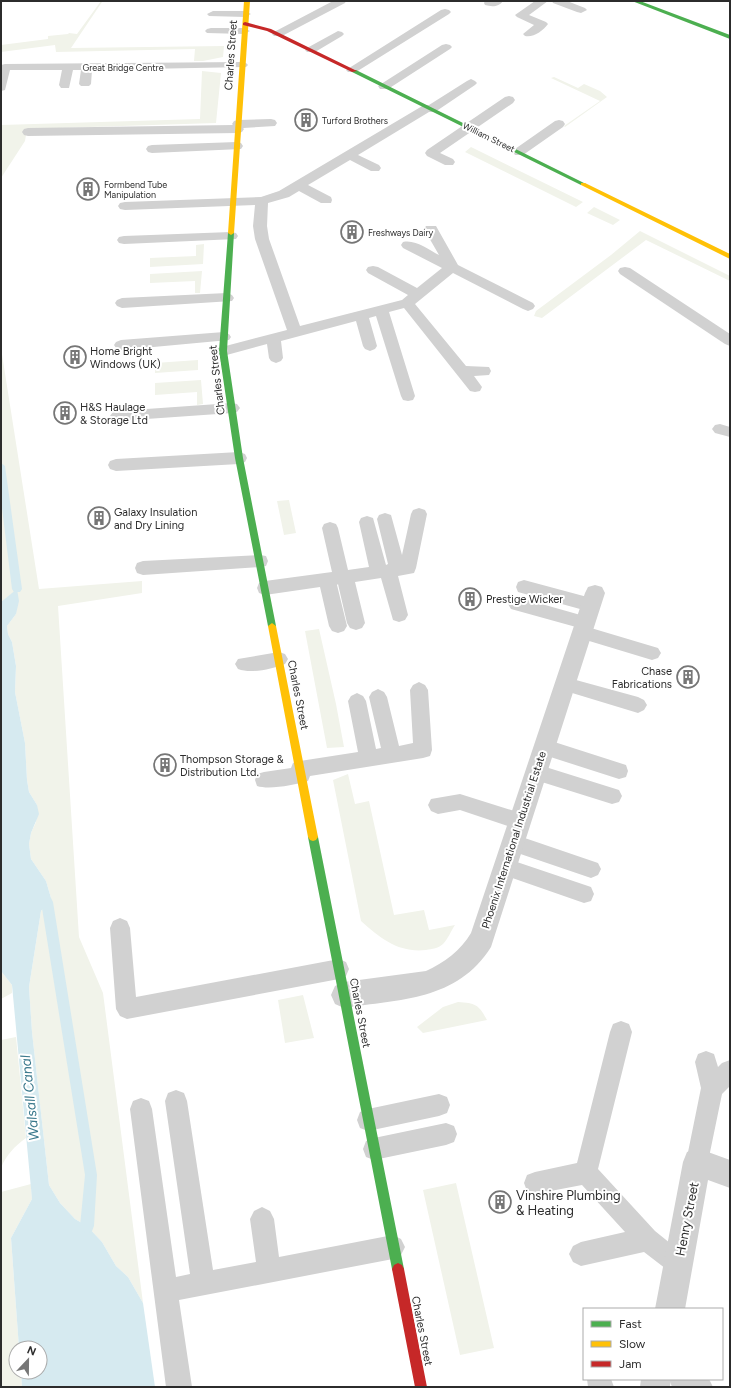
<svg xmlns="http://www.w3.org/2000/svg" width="731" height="1388" viewBox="0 0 731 1388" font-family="Figtree,sans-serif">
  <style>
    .green { fill: #f1f3ea }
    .water { fill: #d6eaf0 }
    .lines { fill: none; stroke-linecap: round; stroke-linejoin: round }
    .stream { fill: #d6eaf0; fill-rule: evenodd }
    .lane { fill: #d1d1d1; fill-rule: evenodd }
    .street { fill: #d1d1d1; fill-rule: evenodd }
    .fast { fill: #4caf50; fill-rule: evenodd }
    .slow { fill: #ffc107; fill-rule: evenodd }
    .jam { fill: #c62828; fill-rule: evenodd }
    .labels { text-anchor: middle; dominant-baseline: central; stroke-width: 4; stroke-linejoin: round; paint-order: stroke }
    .far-street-label { font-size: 9px; fill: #2c2c2c; stroke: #fff }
    .far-poi-label { font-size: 9px; fill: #2c2c2c; stroke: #fff; text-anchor: start }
    .street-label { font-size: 11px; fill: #2c2c2c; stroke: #fff }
    .poi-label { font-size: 11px; fill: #2c2c2c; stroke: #fff; text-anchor: start }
    .near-poi-label { font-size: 13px; fill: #2c2c2c; stroke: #fff; text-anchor: start }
    .near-street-label { font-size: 13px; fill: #2c2c2c; stroke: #fff }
    .near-water-label { font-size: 14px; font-style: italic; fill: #3b798d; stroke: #fff }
  </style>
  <rect width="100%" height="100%" fill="#fff"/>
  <!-- green -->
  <path class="green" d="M101,1H151L102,2L71,48L224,46L223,57L203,61H194L195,49L56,52L55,45L1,52V45L48,39V36L68,34L69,33L77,34Z
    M202,71L221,73L216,123L27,129L25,141L1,178V125L200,119Z
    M554,77L578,88L584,84L600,91L607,97L565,127L564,126L600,101L551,78Z
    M471,147L583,202L576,207L465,152Z
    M594,207L620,220L613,225L587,213Z
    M640,231L730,276V281L646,240L542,318L534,316L536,311L611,255Z
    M204,244L203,264L150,267V258L196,256V245Z
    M202,271L200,293H195V281L150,283V274Z
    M1,348L39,589L142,581V593L58,606L79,937L103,993L143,1303L128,1277L116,1266L102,1242L87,1226L75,1219L60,1203L49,1185L32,1032L29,987L41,911L51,898L46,881L31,859L29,844L31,833L36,822L37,805L29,792L27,780L25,743L15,692L16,666L12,642L8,634L7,626L16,614L17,590L1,602Z
    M198,360V370L155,373V363Z
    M201,380L203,404L197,405V392L155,395V383Z
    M289,500L296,533L284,535L277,501Z
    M319,629L336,704L344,747L327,748L305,631Z
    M348,774L355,804L369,801L394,915L424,910L429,930L455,925C451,931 448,939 443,944C439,948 432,949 426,950C399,953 381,939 361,921L333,780Z
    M1,971L12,985V993L1,999Z
    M303,995L314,1038L285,1043L278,1000Z
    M458,1002C476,1003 479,1005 487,1020L423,1033L417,1027L443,1007Z
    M16,1037L26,1138C15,1146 6,1155 1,1168V1040Z
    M456,1183L494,1348L460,1355L423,1190Z
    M31,1184L32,1199L11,1238L19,1348H16V1372H21L22,1387H1V1192Z"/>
  <!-- water -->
  <path class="water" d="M17,589L19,601L16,614L7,626L8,634L12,642L16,666L15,692L25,743L27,780L29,792L37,805L39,814L31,833L29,844L31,859L46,881L51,898L41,911L29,987L32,1032L49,1185L60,1203L75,1219L87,1226L102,1242L116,1266L128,1277L143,1303L155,1387H22L21,1372H40V1348H19L11,1238L32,1199L12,985L1,971V602Z"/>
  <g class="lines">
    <!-- stream -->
    <path class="stream" d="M1,463L5,466L22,589L20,592H14L12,589L1,500Z
      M47,897L51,898L53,902L97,1175L94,1226L92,1231L87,1233L82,1231L80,1226L85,1175L41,902L43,898Z"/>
    <!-- lane -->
    <path class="lane" d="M333,1H346L345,3L282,36H274L272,34L274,32Z
      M485,1H503C499,7 492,7 485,5L484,3Z
      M535,1H548L529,15L546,22L548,24C543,31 533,38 525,36L523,34L534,25L517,17L515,15Z
      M552,1H567L585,8L587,10L581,13L577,12L553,3Z
      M445,9L449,10L451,12L449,14L356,72H348L346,70L441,10Z
      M213,11H245L251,14L245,17L209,16L207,14Z
      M211,28H244L250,31L244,34L207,33L205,31L207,29Z
      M338,31L342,32L344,34L342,36L315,52H307L305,50L307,48Z
      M446,44L450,45L452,47L450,49L388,89H380L378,86L442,45Z
      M242,62L246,63L248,65L246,67L92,70L91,84L89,86H81L79,84L81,70H73L69,88H61L59,85L62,70H10L5,90L1,91V65L5,64Z
      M471,79L475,81L477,83L475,85L435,112H429L358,155L379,165L381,168L379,171H371L350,160L308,185L331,197L332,200L331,203H321L299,191L289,197L268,203L267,226L269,239L300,326L402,300L408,295L368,273L366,270L368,267L373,266L378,267L417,288L442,268L403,248L401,245L403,242C415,239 429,250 439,255L424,229L426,226H436L458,265L533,303L535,306L533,309L528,311L523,309L453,273L415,304L466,366L489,367L491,371L489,375L474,376L482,387L480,391L475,392L470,391L404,308L389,312L415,396L413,400L408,401L403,400L401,396L376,316L369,318L377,346L375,349L370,351L365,349L363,346L356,321L281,341L283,358L281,361L276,363L271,361L269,358L267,344L223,356L218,354L216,351L218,348L287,330L255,239L253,226L255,205L125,210L120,209L118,206L120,203L125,202L261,197L279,191L424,105H429L467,81Z
      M509,96L513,97L515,100L513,103L440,153L453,159L455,162L453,165H445L427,156L425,153L427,150L505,97Z
      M271,119L275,120L277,123L275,126L243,128L244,129L242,132L238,133L28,136L24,135L22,132L24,129L28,128L233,125L232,124L234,121L238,120Z
      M559,120L563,121L565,124L563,127L523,155H515L513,152L515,149L555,121Z
      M237,142L241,143L243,146L241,149L152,153L148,152L146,149L148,146L152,145Z
      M231,232L236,233L238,236L236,239L124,244L119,243L117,240L119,237L124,236Z
      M625,267L630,268L730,334V346L725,344L620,274L618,271L620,268Z
      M227,293L232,295L234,298L232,301L122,308L117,306L115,303L117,300L122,298Z
      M224,332L229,334L231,337L229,340L121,350L116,348L114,345L116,342L121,340Z
      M232,403L237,404L240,408L237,412L232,413L118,421L113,420L110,416L113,412L118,411Z
      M720,424L730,427V437L715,433L712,429L715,425Z
      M239,452L245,454L247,458L245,462L239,464L116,471L110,469L108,465L110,461L116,459Z
      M419,508L425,510L427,514L416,568L414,573L398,576L408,615L405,620L399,622L393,620L381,578L355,582L365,623L362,628L356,630L350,628L347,623L338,584L337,585L347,626L344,631L338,633L332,631L329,626L320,587L265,595L259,593L257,588L259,583L265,581L332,572L322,528L324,524L330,522L336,524L338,528L348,570L369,567L359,522L361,518L367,516L373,518L386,565L388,564L377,519L379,515L385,513L391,515L402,555L411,514L413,510Z
      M260,555L266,556L268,561L266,566L260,567L143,575L137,573L135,568L137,563L143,561Z
      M524,580L591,598L597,600L600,605L597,610L591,612L518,592L516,587L518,582Z
      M517,597L591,618L594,623L591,628L658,648L661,653L658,658L652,660L576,637L573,632L576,627L511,609L508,604L511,599Z
      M279,652L285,654L288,659L285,664C272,669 251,674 238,669L235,664L238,659Z
      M565,677L638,697L644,700L647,705L644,710L638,713L559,689L556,684L559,679Z
      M419,682L425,685L428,690L432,750L430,756L423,758L310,776L308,781C295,785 269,790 257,786L255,780L257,774L264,772L291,768L293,763L300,761L358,752L348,701L351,696L357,693L363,696L366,701L376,749L381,748L369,697L372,692L378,689L384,692L387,697L399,746L413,743L410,690L413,685Z
      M545,739L626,765L628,771L626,777L619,779L538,753L536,747L538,741Z
      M536,764L619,790L622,796L619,802L612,804L529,778L527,772L529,766Z
      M460,794L527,815L530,821L527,827L520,830L460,810L438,814L431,811L428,805L431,799Z
      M513,834L598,863L601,869L598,875L591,878L506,849L503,843L506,837Z
      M505,858L591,887L594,894L591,901L584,903L498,873L495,867L498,861Z
      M120,918L127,921L130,928L136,997L339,959L346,962L349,969L346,976L339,979L127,1019L120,1016L116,1009L110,928L113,921Z
      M621,1021L629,1024L632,1032L598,1169L655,1231L686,1256L690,1264L686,1272L678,1276L670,1272L644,1252L581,1266L573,1262L569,1254L573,1246L581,1242L625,1232L582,1185L535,1194L527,1191L524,1183L527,1175L535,1172L577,1163L610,1032L613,1024Z
      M706,1051L714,1054L718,1067L722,1063L730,1060V1086L722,1094L708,1162L705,1170L697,1173L689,1170L686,1162L701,1088L695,1062L698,1054Z
      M176,1090L184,1093L187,1101L213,1270L256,1262L250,1219L254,1211L262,1207L270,1211L274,1219L279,1257L393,1235L401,1239L405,1247L401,1255L393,1259L179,1300L192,1387H166L130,1109L133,1101L141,1098L149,1101L152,1109L176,1277L190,1274L165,1101L168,1093Z
      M439,1094L447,1097L450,1105L447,1113L439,1116L368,1131L360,1128L357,1120L360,1112L368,1109Z
      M446,1123L454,1126L457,1134L454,1142L446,1145L374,1160L366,1157L363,1149L366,1141L374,1138Z
      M587,1379H611L614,1387H588Z
      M669,1379H709L713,1387H672Z"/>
    <!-- street -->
    <path class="street" d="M595,585L602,587L605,593L491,947C457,1001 400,999 344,1008L335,1004L331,995L335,986L344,982L426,971C444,963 461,950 471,933L585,593L588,587Z
      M697,1148L730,1160V1188L708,1180L685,1309H655L683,1162L687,1152Z
      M641,1379H671L670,1387H640Z"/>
    <!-- fast -->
    <path class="fast" d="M632,1H640L730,35V39Z
      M352,70H356L586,184L581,185L352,72Z
      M231,231L234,233L227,351L243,458L276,626L272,629L268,626L235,458L219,351L228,233Z
      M313,833L316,834L318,837L404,1269L402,1273L398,1275L394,1273L392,1269L308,837L310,834Z"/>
    <!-- slow -->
    <path class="slow" d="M244,1H250L234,233L231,235L228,233Z
      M581,183H585L730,254V259L581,185Z
      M272,623L276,626L318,837L316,840L313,841L310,840L308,837L268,626Z"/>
    <!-- jam -->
    <path class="jam" d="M245,22L271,29L357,71L352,72L267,31L243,25V23Z
      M398,1263L402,1265L404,1269L427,1387H415L392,1269L394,1265Z"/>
  </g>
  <!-- icons -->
  <defs>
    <g id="building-ring" transform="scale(1.15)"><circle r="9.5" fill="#fff" stroke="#767676" stroke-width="1.5"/><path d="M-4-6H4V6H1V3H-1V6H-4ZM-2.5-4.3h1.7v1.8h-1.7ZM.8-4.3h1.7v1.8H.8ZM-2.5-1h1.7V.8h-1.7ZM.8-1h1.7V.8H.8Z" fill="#767676"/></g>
  </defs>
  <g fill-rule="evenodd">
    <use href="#building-ring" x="306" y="120"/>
    <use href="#building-ring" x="88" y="189"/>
    <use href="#building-ring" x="352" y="232"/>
    <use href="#building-ring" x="75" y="357"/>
    <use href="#building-ring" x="65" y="413"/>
    <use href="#building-ring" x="99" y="518"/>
    <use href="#building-ring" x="470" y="599"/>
    <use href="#building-ring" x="688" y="677"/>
    <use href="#building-ring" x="165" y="765"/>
    <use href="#building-ring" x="500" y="1202"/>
  </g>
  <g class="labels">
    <!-- far-street labels -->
    <g class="far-street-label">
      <text x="123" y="67">Great Bridge Centre</text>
      <text transform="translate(489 137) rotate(26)">William Street</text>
    </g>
    <!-- far-poi labels -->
    <g class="far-poi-label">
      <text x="322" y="120">Turford Brothers</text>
      <text x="104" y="184">Formbend Tube<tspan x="104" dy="10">Manipulation</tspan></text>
      <text x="368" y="232">Freshways Dairy</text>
    </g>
    <!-- street labels -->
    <g class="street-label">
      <text transform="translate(231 55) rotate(-86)">Charles Street</text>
      <text transform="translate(217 380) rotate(-97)">Charles Street</text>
      <text transform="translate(298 695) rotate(79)">Charles Street</text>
      <text transform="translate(514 840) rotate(-72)">Phoenix International Industrial Estate</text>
      <text transform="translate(360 1013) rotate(79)">Charles Street</text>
      <text transform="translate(422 1331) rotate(79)">Charles Street</text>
    </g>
    <!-- poi labels -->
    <g class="poi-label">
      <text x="90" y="351">Home Bright<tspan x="90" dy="13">Windows (UK)</tspan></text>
      <text x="80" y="407">H&amp;S Haulage<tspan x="80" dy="13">&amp; Storage Ltd</tspan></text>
      <text x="114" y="512">Galaxy Insulation<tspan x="114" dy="13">and Dry Lining</tspan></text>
      <text x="486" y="599">Prestige Wicker</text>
      <text x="672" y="671" text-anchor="end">Chase<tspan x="672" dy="13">Fabrications</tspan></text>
      <text x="180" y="759">Thompson Storage &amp;<tspan x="180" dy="13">Distribution Ltd.</tspan></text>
    </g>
    <!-- near-poi labels -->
    <g class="near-poi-label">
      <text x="516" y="1195">Vinshire Plumbing<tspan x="516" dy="15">&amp; Heating</tspan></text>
    </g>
    <!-- near-street labels -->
    <g class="near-street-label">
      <text transform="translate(687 1219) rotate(-79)">Henry Street</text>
    </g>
    <!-- near-water labels -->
    <g class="near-water-label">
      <text transform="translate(30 1098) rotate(-96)">Walsall Canal</text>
    </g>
  </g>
  <!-- border -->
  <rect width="731" height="1388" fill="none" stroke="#2c2c2c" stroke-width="4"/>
  <!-- legend -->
  <rect x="583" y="1308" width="140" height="72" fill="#ffffff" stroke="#ababab"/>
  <rect x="591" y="1321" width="20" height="6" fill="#4caf50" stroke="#ababab"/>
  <text x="619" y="1328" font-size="12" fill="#2c2c2c">Fast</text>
  <rect x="591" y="1341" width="20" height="6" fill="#ffc107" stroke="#ababab"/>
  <text x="619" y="1348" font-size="12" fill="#2c2c2c">Slow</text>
  <rect x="591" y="1361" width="20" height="6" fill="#c62828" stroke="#ababab"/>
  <text x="619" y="1368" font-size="12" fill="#2c2c2c">Jam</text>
  <!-- north arrow -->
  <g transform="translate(28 1360) rotate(22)"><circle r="19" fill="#ffffff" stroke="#ababab"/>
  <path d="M0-3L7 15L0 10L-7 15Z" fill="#767676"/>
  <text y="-6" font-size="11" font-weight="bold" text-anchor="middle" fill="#2c2c2c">N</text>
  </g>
</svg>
